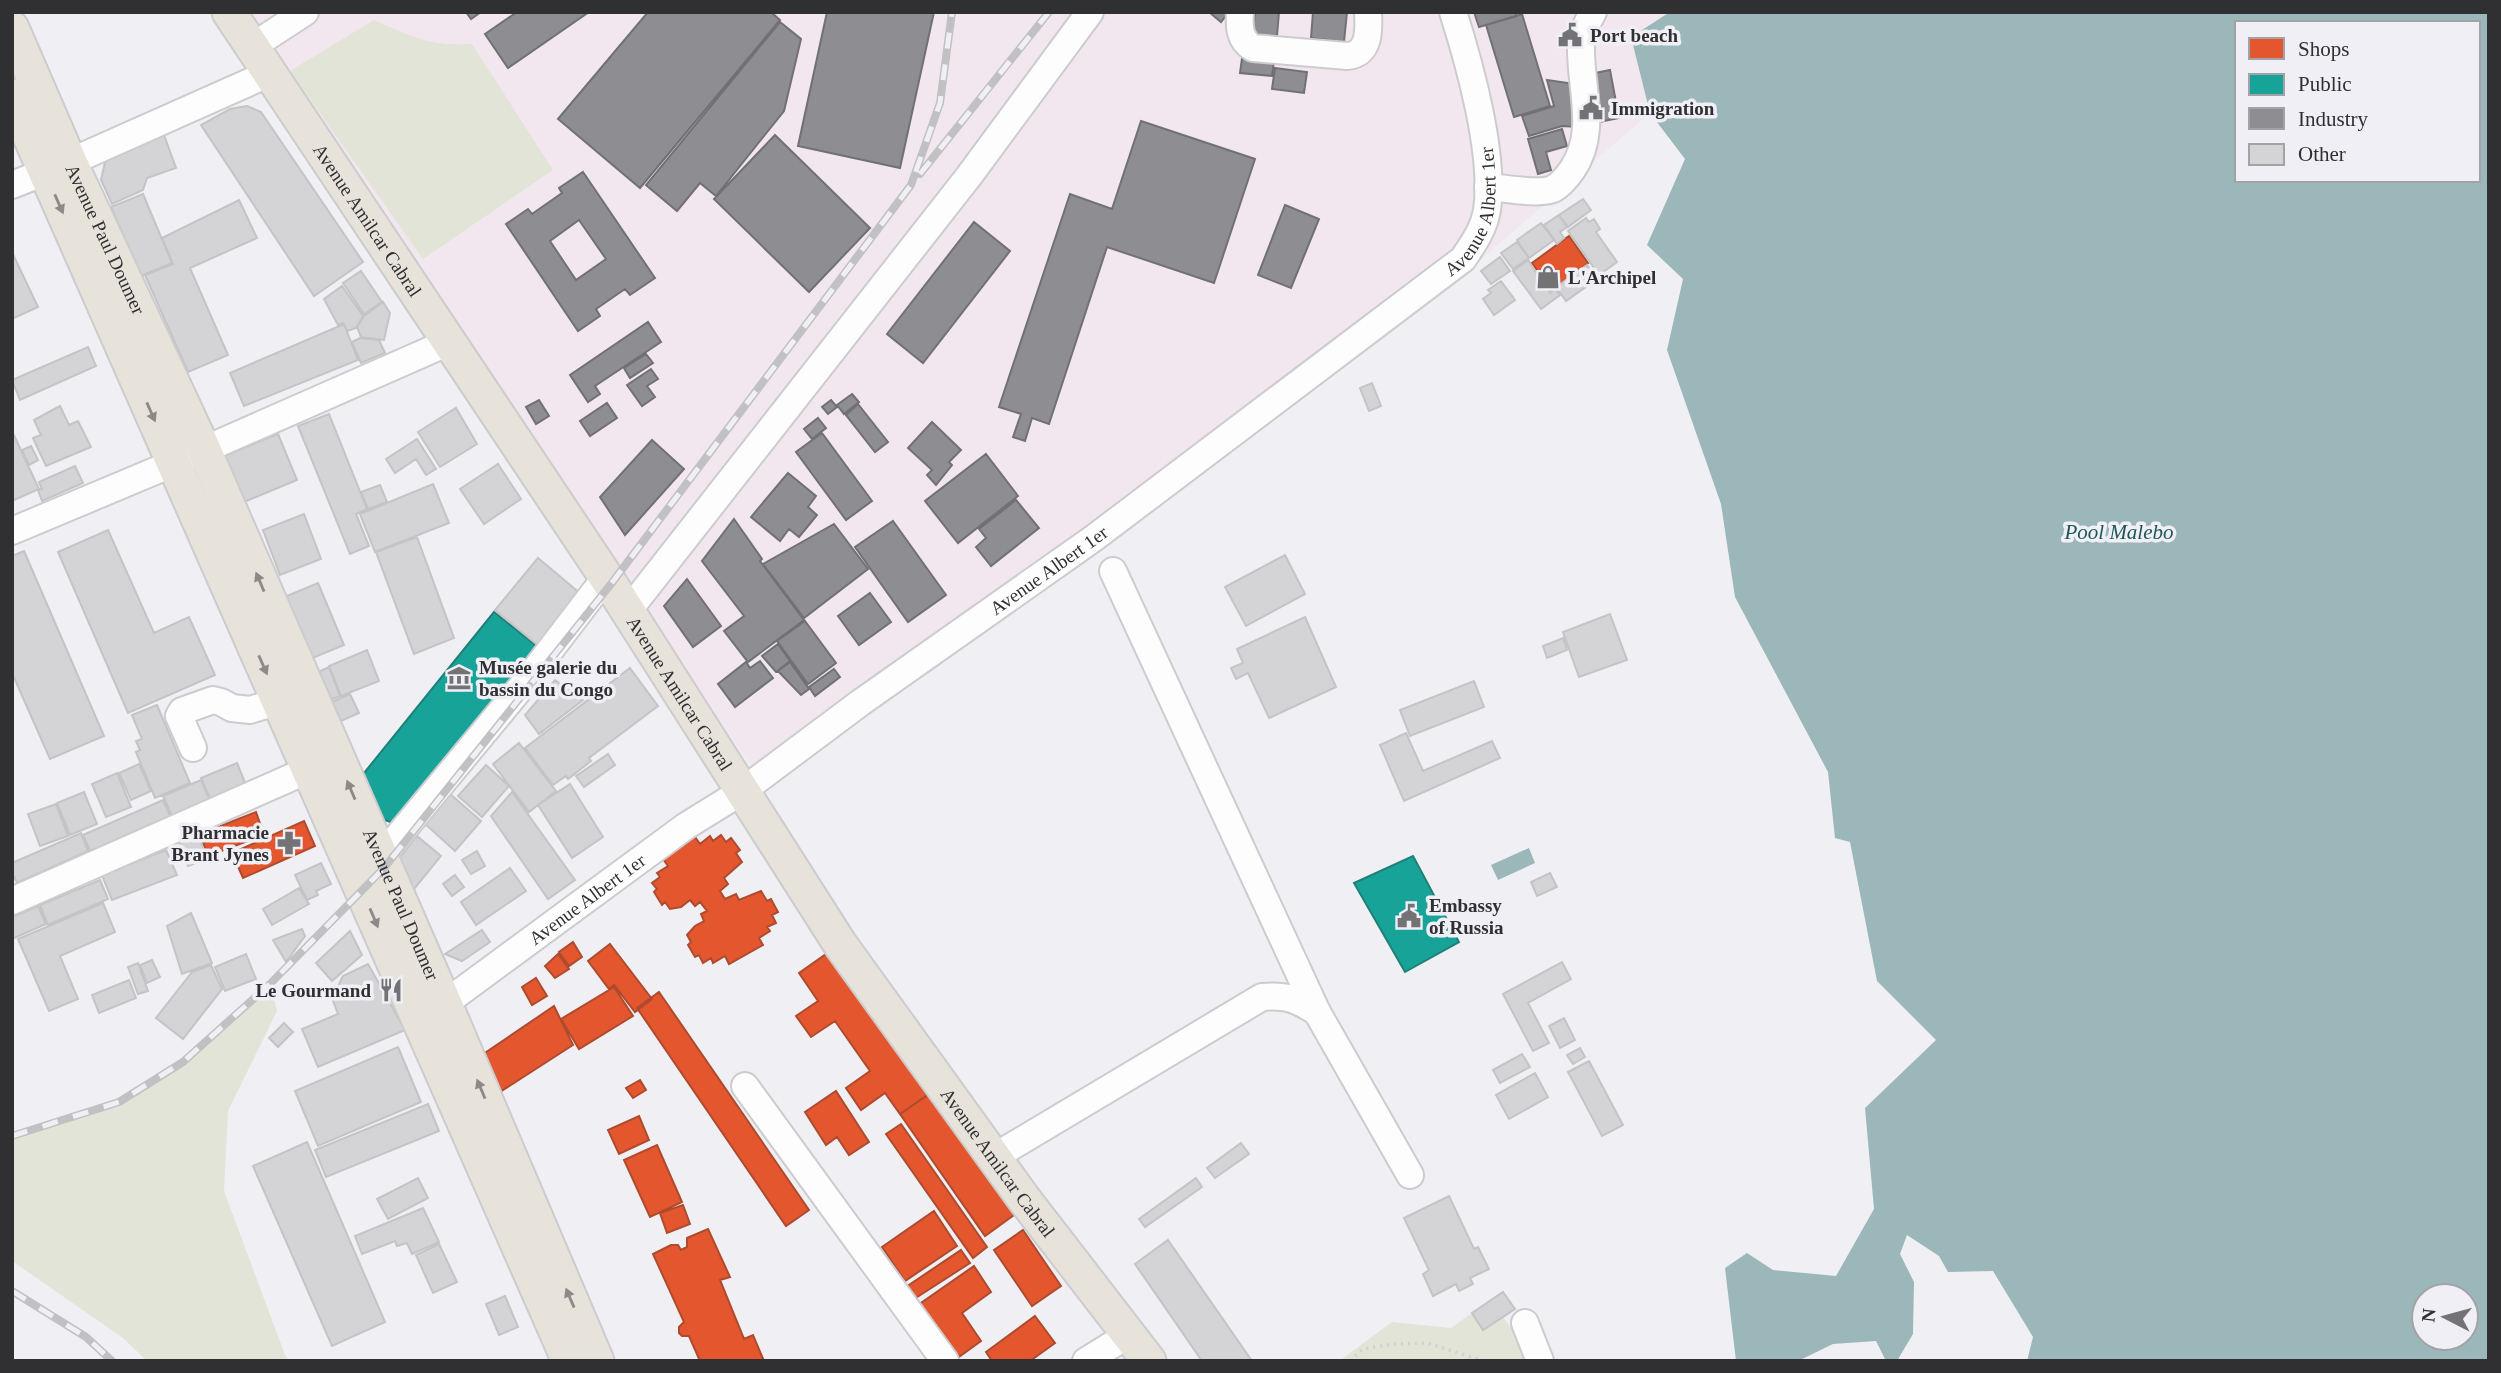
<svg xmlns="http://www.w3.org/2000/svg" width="2501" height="1373" viewBox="0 0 2501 1373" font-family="'Times New Roman',serif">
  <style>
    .industrial { fill: #f3e7ef }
    .green { fill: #e1e4d7 }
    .water { fill: #9bb7b9; fill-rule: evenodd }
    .shops { fill: #e4572e; stroke: #ae4b2f; stroke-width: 2 }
    .public { fill: #17a398; stroke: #1e8079; stroke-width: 2 }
    .industry { fill: #8d8d92; stroke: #717175; stroke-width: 2; fill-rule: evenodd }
    .building { fill: #d4d3d5; stroke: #c4c3c5; stroke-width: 2 }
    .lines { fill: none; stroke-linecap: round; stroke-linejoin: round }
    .minor-casing { stroke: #ccccce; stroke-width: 30 }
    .major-casing { stroke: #ccccce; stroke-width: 37 }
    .path { stroke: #d1d1d2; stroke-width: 3.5; stroke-dasharray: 2 5; stroke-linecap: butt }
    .minor { stroke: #fdfdfd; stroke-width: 26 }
    .major { stroke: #e7e2da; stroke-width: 33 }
    .rail-casing { stroke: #c1c1c3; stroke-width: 8 }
    .rail { stroke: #efeff5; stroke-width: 5; stroke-dasharray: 16; stroke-linecap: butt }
    .oneway { fill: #8c8986 }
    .labels { text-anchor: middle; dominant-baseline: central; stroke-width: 7; stroke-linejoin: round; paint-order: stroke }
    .poi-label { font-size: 19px; font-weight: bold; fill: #303032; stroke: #efeff5; text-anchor: start }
    .street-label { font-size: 19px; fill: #303032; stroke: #efeff5 }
    .water-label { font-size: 21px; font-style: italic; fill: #1c5758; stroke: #efeff5 }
  </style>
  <rect width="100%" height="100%" fill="#f0f0f4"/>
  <!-- industrial -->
  <path class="industrial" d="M244,12H1670L1631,37L1650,113L1461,277L766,788L626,584Z"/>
  <!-- green -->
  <path class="green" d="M374,20C410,36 432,47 472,44L553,170L423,259L290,71Z
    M270,984L277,1011L228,1111L224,1191L285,1355L289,1361H147L123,1338L12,1261V1136L119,1102L183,1062Z
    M1472,1313L1483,1330L1503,1317L1520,1340L1531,1361H1339L1392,1322L1451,1328Z"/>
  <!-- water -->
  <path class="water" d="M1670,12H2489V1361H2027L2033,1337L1993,1271L1948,1272L1939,1256L1907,1235L1900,1254L1914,1282L1913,1334L1897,1361H1886L1876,1341L1833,1344L1798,1361H1736L1725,1268L1747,1253L1773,1270L1836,1276L1874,1209L1865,1108L1936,1040L1877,981L1850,842L1835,838L1828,772L1735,597L1721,504L1667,350L1683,279L1647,245L1685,159L1650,113L1631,37ZM2237,23H2478V180H2237ZM2424,1296H2466V1338H2424Z
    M1529,848L1535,863L1498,880L1491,865Z"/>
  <!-- shops -->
  <path class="shops" d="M1569,236L1588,263L1551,290L1532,263Z
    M256,812L264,835L208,856L200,834Z
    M304,821L315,846L243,878L232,853Z
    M721,835L726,842L731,838L740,850L736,853L742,862L724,878L728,884L720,891L725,899L736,894L739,900L761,891L767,901L771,899L778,912L772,915L776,923L767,927L770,931L759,938L763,945L729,964L725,956L713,963L711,958L703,963L699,955L695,957L688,945L691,942L687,935L695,926L704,921L701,914L707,911L700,902L695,906L690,900L681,907L670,909L665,902L662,905L654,892L657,889L652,883L660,877L657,873L668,866L663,859L695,837L700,844L710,836L713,841Z
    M573,942L582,957L569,966L559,952Z
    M610,944L652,999L635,1012L614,985L609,989L588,961Z
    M829,952L929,1094L900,1114L885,1093L861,1110L846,1088L870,1071L835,1021L811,1037L796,1016L818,1001L799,973Z
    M558,954L569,969L555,978L545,966Z
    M536,978L547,996L532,1005L522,987Z
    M614,987L633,1016L579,1049L561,1019Z
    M659,992L809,1210L786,1226L637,1008Z
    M554,1006L573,1045L500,1092L485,1053Z
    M640,1080L646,1090L633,1098L626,1088Z
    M836,1091L869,1142L849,1155L837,1137L826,1145L805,1112Z
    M929,1094L1014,1215L985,1236L900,1114Z
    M639,1116L649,1140L619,1154L608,1130Z
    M901,1124L987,1247L973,1258L886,1134Z
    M657,1145L682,1202L650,1217L624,1160Z
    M683,1205L690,1224L667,1233L660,1213Z
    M934,1211L957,1246L905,1281L882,1247Z
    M708,1229L730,1277L720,1280L744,1339L753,1335L764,1361H700L689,1336H682L679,1333V1327L684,1322L653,1254L671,1245H678L681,1250L687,1247V1238Z
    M1023,1230L1061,1286L1032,1306L994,1250Z
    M961,1250L970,1263L908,1303L900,1291Z
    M974,1266L991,1292L962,1313L981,1341L956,1359L918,1305Z
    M1035,1316L1055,1343L1030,1361H992L986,1352Z"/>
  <!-- public -->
  <path class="public" d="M494,612L538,647L397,824L378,818L360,778Z
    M1413,856L1459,942L1405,972L1354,883Z"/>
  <!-- industry -->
  <path class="industry" d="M466,12H481L471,19Z
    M517,12H589L508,68L485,34Z
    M648,12H771L780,20L640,188L558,119Z
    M827,12H934L900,168L798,146Z
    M1209,12H1229L1221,22Z
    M1255,12H1279L1277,36L1253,34Z
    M1313,12H1347L1344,42L1311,38Z
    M1474,12H1515L1517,16L1479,27Z
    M1522,14L1550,106L1514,117L1486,25Z
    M780,22L801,39L784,111L716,196L700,183L677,211L646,185Z
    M1242,58L1274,61L1272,76L1240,73Z
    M1275,68L1307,72L1304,93L1272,89Z
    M1610,70L1619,118L1599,122L1590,74Z
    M1547,80L1575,84L1577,127L1562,126L1529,136L1522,116L1554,106Z
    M1141,121L1255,159L1214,283L1107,247L1049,424L1032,418L1025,441L1013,437L1021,414L999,407L1070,194L1112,209Z
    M1562,129L1567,146L1546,152L1551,170L1538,174L1528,139Z
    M775,135L870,228L809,292L714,199Z
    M583,172L655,278L630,295L625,289L596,309L600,316L578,331L506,224L528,209L532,214L562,193L559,188ZM579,220L606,259L576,280L550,241Z
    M1285,205L1319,219L1291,288L1258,275Z
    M974,222L1010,251L923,363L887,334Z
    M648,322L661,342L595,386L600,394L588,402L570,375Z
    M646,354L653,363L630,378L624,368Z
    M651,369L658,379L647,386L655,397L642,406L627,385Z
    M852,394L859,402L844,414L837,405Z
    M539,400L549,416L536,424L526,407Z
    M831,400L837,407L828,414L822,407Z
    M607,403L617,418L590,436L580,421Z
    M858,404L888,442L875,452L846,415Z
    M818,418L826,428L812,439L804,429Z
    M932,422L961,450L949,462L952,465L936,485L927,475L932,470L908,448Z
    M822,433L872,501L846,520L796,452Z
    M652,440L684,469L625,535L600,497Z
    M986,454L1018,496L958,543L925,501Z
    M788,473L816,496L808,507L817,515L799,537L789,529L780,541L751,517Z
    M1016,500L1039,528L991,566L976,547L986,538L979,529Z
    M734,519L762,559L760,561L804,620L748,662L724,631L744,616L702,561Z
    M893,521L946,595L908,622L855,547Z
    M834,524L868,569L804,618L763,564Z
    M687,579L721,626L693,647L664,606Z
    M870,593L891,622L859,645L838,616Z
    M805,621L836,663L808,684L777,641Z
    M778,644L790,661L776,672L762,656Z
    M760,661L773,678L735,707L718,684L746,662L750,668Z
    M790,662L809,689L801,695L778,671Z
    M834,669L840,677L815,696L809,687Z"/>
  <!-- building -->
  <path class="building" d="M247,106L261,112L363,262L314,296L201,125L230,109Z
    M164,135L176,168L147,178L143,190L112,204L101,180L106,158Z
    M143,194L172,263L141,276L111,207Z
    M1583,199L1591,210L1568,227L1559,215Z
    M239,200L257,238L190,268L228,355L188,372L145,275L173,264L162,238Z
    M1559,215L1567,227L1560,232L1564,238L1557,244L1544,225Z
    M1586,218L1589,222L1594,219L1600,229L1596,232L1617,262L1599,275L1568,231Z
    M1541,223L1554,240L1529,258L1517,240Z
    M1517,242L1529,258L1513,269L1501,253Z
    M12,252L38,307L12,319Z
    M1500,257L1510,271L1491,284L1481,271Z
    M1528,260L1550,293L1555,289L1560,295L1541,309L1513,271Z
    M1587,265L1597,279L1566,301L1556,287Z
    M361,271L382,302L364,314L343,283Z
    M1501,281L1515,300L1494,315L1483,299L1491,293L1488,290Z
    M342,286L363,316L356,328L347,331L343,323L338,325L324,299Z
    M383,302L390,313L384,340L361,337L357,327L364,316Z
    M344,324L358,360L244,406L230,373Z
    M360,338L379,340L385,353L361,363L352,342Z
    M88,347L96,366L20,400L12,380Z
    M1372,383L1381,406L1369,411L1360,388Z
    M60,406L69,425L78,421L91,447L46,466L33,438L41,435L34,420Z
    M456,408L477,444L440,467L418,432Z
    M329,414L367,509L356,514L369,546L350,554L298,426Z
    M12,431L39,489L12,501Z
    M278,434L297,480L244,502L224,456Z
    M417,439L436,469L426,475L416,459L395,473L386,459Z
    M31,446L38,460L29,465L22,450Z
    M498,464L521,499L484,524L460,489Z
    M75,466L83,483L42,501L38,490L42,489L39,482Z
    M433,484L449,523L375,552L360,514Z
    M380,485L387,502L368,509L361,492Z
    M304,514L321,559L280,575L263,530Z
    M108,530L154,633L189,617L215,675L128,713L58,552Z
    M417,537L454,638L414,654L376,552Z
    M24,551L104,736L50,759L12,673V556Z
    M1285,555L1305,594L1246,626L1225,587Z
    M538,558L582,595L540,647L495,610Z
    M318,583L344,645L303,662L277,600Z
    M1610,614L1627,660L1579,677L1563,632Z
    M1305,617L1336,687L1269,718L1248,673L1236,679L1231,668L1243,663L1237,649Z
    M1563,638L1567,650L1547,658L1543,646Z
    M367,650L379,681L341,696L329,666Z
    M329,667L340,696L323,703L311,675Z
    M630,668L658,706L589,758L591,761L568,779L566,776L553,785L525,748Z
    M555,680L583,700L539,734L525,715Z
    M1474,681L1484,707L1410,736L1400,710Z
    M350,694L359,713L334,724L325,705Z
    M157,705L190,783L155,798L136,752L140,750L136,741L142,739L132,715Z
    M1406,733L1423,771L1492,741L1500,758L1404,801L1380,745Z
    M519,743L556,791L529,812L493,764Z
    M608,754L615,765L584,787L576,776Z
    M237,763L246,785L211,801L201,778Z
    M139,764L151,791L131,800L119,773Z
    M486,765L509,786L482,817L458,796Z
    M117,773L131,807L106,817L92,784Z
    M201,780L210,800L172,816L163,796Z
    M570,784L603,837L572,858L538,805Z
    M84,792L97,824L70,835L57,803Z
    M512,792L575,880L548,899L491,816Z
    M449,793L481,821L455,851L424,823Z
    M163,800L170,816L90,851L83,835Z
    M56,804L68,836L40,846L28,814Z
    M81,833L88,851L17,883L12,872V863Z
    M198,835L207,859L188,866L179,842Z
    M417,836L441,856L410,894L394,865Z
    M166,850L177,875L112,900L102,875Z
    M477,851L485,866L471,874L462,860Z
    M321,863L331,884L316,891L318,895L307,900L295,875Z
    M510,868L526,891L476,925L461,902Z
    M1550,873L1557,887L1537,896L1531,882Z
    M455,875L464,887L452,896L443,884Z
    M100,880L108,899L48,925L40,905Z
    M299,888L309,904L272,925L263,909Z
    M103,903L115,932L60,956L78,999L49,1011L18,939Z
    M38,906L46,924L12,939V917Z
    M191,913L212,963L182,974L167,926Z
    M302,929L305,936L286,962L273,940Z
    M482,930L490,942L462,961L445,954Z
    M350,931L362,955L332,981L316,963Z
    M246,954L256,979L225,991L215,967Z
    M152,960L160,977L147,983L140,965Z
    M1562,962L1571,979L1528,1003L1549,1043L1533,1051L1503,994Z
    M138,963L148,991L138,994L128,967Z
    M368,964L405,1030L318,1067L302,1029L338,1014L332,998L343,976Z
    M211,965L222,989L183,1039L156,1018L192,972Z
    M129,980L136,998L99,1013L92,995Z
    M1564,1018L1575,1040L1560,1048L1549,1026Z
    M284,1023L293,1032L278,1047L269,1038Z
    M398,1047L421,1102L318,1146L295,1091Z
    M1580,1048L1585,1057L1573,1064L1567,1055Z
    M1522,1054L1530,1067L1500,1083L1493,1070Z
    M1589,1061L1623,1125L1602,1136L1568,1072Z
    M1535,1073L1548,1097L1509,1119L1496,1095Z
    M428,1104L439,1131L326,1177L315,1150Z
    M307,1142L385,1322L332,1346L253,1166Z
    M1241,1143L1249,1154L1215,1178L1207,1168Z
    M418,1178L428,1198L388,1219L377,1199Z
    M1196,1178L1202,1187L1145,1227L1139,1219Z
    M1449,1196L1474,1249L1478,1247L1489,1269L1470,1278L1473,1284L1459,1291L1456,1284L1433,1296L1423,1274L1429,1270L1404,1218Z
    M423,1208L439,1242L412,1254L407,1243L397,1246L395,1241L362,1254L355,1236Z
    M1168,1240L1252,1361H1202L1135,1264Z
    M439,1244L457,1282L433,1293L416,1255Z
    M1503,1292L1515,1309L1483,1330L1472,1313Z
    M505,1296L518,1327L499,1335L486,1304Z"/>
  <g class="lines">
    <!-- minor casing -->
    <g class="minor-casing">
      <g id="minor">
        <path d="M1240,12C1239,26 1239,40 1253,48L1347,56C1370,54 1369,30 1368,12"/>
        <path d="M253,46L305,12"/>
        <path d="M12,185L70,162L270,73"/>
        <path d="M1488,187C1505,188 1538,195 1553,189C1561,185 1567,177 1572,170C1599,131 1579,86 1581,42C1582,32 1588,21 1593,12"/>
        <path d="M12,531L174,463L449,342"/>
        <path d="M1113,571L1317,1012"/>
        <path d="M628,611L969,176L1090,12"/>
        <path d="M193,748L179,716L182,711L213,700L221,702L232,708L250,710L279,701"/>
        <path d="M370,870L528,679L606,577"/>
        <path d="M12,901L326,762"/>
        <path id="s1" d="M429,1015L686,826L741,792L860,703L1094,538L1463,259C1473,244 1484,229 1487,210C1495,156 1470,65 1453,12"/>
        <path d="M745,1086L945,1361"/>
        <path d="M994,1157L1262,997C1287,995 1296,999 1317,1012L1410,1175"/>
        <path d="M1525,1323L1540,1361"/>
        <path d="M1086,1361L1128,1335"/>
      </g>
    </g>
    <!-- major casing -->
    <g class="major-casing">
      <g id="major">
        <path id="s2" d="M229,12L606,577L840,944L1024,1199L1149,1361"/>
        <path id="s3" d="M12,28L70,162L204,450L445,1004L597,1361"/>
        <path d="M12,96L569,1361"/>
      </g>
    </g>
    <!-- path -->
    <path class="path" d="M1350,1361L1363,1349L1393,1344L1427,1343L1484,1361"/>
    <!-- minor -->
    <use href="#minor" class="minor"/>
    <!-- major -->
    <use href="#major" class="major"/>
    <!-- rail casing -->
    <g class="rail-casing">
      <path id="rail" d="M920,174L1049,12
        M12,1136L119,1102L183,1062L270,984L384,868L611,584L911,185L940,103L952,12
        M12,1291L86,1337L112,1361"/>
    </g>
    <!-- rail -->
    <use href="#rail" class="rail"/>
  </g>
  <!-- one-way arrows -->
  <defs><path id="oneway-solid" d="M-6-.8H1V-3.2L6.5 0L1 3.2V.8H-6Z" transform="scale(1.75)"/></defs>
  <g class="oneway">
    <use href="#oneway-solid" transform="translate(59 204) rotate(66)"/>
    <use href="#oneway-solid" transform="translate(151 412) rotate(66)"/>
    <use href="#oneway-solid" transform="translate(260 582) rotate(-113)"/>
    <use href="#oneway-solid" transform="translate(263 665) rotate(66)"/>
    <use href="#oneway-solid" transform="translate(351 790) rotate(-113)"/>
    <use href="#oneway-solid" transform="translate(374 918) rotate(67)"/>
    <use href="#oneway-solid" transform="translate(481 1089) rotate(-113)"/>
    <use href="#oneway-solid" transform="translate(570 1298) rotate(-113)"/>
  </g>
  <!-- icons -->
  <defs>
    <g id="civic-bare" transform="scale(1.89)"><path d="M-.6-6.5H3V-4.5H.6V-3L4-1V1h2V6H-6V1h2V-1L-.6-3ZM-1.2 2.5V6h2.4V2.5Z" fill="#737376" stroke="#efeff5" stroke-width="2.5" paint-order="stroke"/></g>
    <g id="shop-bare" transform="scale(1.89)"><path d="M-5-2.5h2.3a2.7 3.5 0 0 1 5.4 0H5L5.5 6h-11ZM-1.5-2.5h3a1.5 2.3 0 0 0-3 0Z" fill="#737376" stroke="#efeff5" stroke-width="2.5" paint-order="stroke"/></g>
    <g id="museum-bare" transform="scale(1.89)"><path d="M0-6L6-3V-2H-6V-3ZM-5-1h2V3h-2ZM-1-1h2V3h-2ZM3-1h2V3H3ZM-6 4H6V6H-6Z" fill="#737376" stroke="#efeff5" stroke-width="2.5" paint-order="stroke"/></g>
    <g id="pharmacy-bare" transform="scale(1.89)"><path d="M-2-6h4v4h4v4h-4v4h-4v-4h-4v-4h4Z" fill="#737376" stroke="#efeff5" stroke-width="2.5" paint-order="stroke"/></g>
    <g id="restaurant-bare" transform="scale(1.89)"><path d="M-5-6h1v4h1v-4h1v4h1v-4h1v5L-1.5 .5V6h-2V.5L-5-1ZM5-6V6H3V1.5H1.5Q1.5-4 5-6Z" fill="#737376" stroke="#efeff5" stroke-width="2.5" paint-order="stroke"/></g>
  </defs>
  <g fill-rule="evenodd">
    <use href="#civic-bare" x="1570" y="35"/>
    <use href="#civic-bare" x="1591" y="108"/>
    <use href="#shop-bare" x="1548" y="277"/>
    <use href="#museum-bare" x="459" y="678"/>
    <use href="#pharmacy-bare" x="289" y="843"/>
    <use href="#civic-bare" x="1409" y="916"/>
    <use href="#restaurant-bare" x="391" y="990"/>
  </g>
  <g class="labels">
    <!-- poi labels -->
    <g class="poi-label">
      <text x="1590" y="35">Port beach</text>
      <text x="1611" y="108">Immigration</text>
      <text x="1568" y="277">L'Archipel</text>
      <text x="479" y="667">Musée galerie du<tspan x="479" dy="22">bassin du Congo</tspan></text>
      <text x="269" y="832" text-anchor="end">Pharmacie<tspan x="269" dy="22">Brant Jynes</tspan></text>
      <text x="1429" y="905">Embassy<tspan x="1429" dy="22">of Russia</tspan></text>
      <text x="371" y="990" text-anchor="end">Le Gourmand</text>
    </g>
    <!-- street labels -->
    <g class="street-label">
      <text stroke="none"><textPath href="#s1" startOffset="1330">Avenue Albert 1er</textPath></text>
      <text stroke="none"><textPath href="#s2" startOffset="250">Avenue Amilcar Cabral</textPath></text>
      <text stroke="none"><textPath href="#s3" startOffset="231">Avenue Paul Doumer</textPath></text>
      <text stroke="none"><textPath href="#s1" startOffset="763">Avenue Albert 1er</textPath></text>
      <text stroke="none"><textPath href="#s2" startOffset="817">Avenue Amilcar Cabral</textPath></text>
      <text stroke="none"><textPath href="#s1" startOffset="196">Avenue Albert 1er</textPath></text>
      <text stroke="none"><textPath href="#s3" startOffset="959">Avenue Paul Doumer</textPath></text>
      <text stroke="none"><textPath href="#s2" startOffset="1384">Avenue Amilcar Cabral</textPath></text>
    </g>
    <!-- water labels -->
    <g class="water-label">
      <text x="2119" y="532">Pool Malebo</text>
    </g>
  </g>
  <!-- border -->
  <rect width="2501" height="1373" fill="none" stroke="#303032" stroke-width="28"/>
  <!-- legend -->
  <rect x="2235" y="21" width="245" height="161" fill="#efeff5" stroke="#a3a3a7" stroke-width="2"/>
  <rect x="2249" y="38" width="35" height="21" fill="#e4572e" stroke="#a3a3a7" stroke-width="2"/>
  <text x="2298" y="56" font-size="21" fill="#303032">Shops</text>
  <rect x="2249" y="74" width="35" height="21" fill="#17a398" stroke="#a3a3a7" stroke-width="2"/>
  <text x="2298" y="91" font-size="21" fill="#303032">Public</text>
  <rect x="2249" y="108" width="35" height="21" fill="#8d8d92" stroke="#a3a3a7" stroke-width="2"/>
  <text x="2298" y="126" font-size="21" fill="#303032">Industry</text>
  <rect x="2249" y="144" width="35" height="21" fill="#d4d3d5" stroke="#a3a3a7" stroke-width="2"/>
  <text x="2298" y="161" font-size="21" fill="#303032">Other</text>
  <!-- north arrow -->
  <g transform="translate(2445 1317) rotate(276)"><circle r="33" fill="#efeff5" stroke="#a3a3a7" stroke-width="2"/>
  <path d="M0-5L12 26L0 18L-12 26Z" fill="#737376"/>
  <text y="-10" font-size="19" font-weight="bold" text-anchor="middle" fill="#303032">N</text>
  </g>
</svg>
